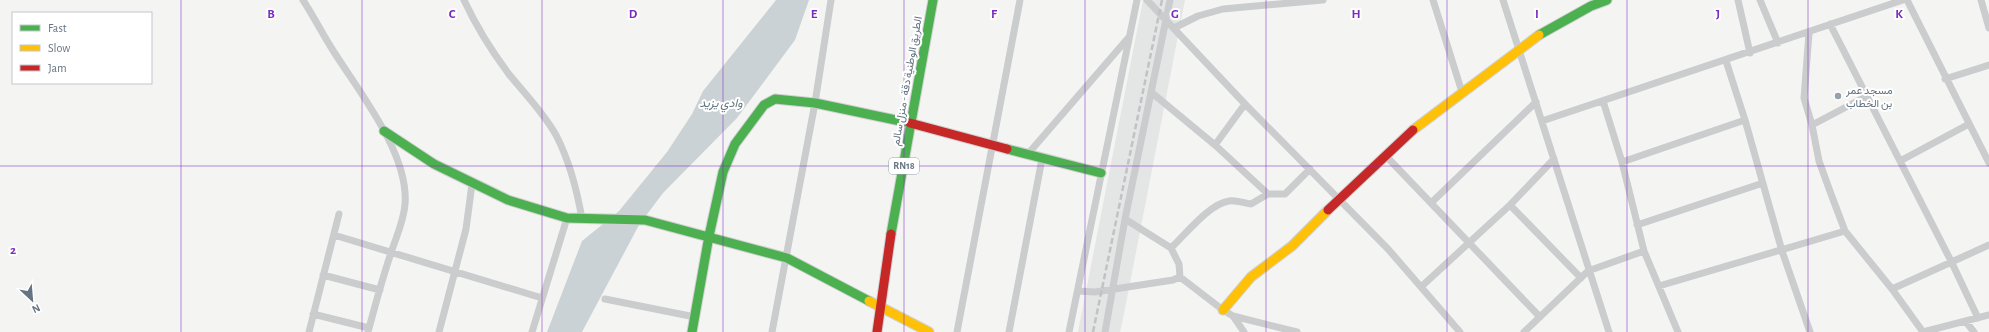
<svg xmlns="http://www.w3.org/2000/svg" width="1989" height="332" viewBox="0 0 1989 332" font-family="'Alegreya Sans',Vazirmatn,sans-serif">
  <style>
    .built { fill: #e4e6e6 }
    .water { fill: #cbd2d5 }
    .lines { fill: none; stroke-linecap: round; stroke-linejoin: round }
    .fast-casing { stroke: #d0d1d1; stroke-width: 11 }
    .slow-casing { stroke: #d0d1d1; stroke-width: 11 }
    .jam-casing { stroke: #d0d1d1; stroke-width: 11 }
    .street { stroke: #cacccd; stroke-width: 7 }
    .fast { stroke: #4caf50; stroke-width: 9 }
    .slow { stroke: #ffc107; stroke-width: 9 }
    .jam { stroke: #c62828; stroke-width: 9 }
    .rail { stroke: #c1c2c3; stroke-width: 2.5; stroke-dasharray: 6 3; stroke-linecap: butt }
    .grid { fill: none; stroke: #7b2cbf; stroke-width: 1; stroke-opacity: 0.55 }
    .poi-dot { fill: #97a1aa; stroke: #fff; stroke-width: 1.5 }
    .labels { text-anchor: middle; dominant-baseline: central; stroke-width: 4; stroke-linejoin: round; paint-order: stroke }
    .shield { fill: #fff; stroke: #939ea8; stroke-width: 1 }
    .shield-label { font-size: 10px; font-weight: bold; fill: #657482 }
    .street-label { font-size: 11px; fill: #657482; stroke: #fff }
    .poi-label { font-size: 11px; fill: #657482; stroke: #fff; text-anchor: start }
    .water-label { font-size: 12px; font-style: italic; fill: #61767f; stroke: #fff }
    .grid-label { font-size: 13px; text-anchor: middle; font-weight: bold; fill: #7b2cbf; stroke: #fff; stroke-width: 4; stroke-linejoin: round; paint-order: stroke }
  </style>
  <rect width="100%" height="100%" fill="#f4f5f3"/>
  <!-- built -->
  <path class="built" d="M1143,0H1185L1124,314L1120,332H1078Z"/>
  <!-- water -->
  <path class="water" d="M776,0H809L795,40L737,118L663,193L639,225L582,332H547L582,241L619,211L667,152L692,114L703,91Z"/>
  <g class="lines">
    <!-- fast casing -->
    <g class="fast-casing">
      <path id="fast" d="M1539,35L1591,6L1607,0
        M384,131L434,164L508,200L567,218L645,220L787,258L869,301
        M1007,149L1101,173
        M891,234L933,0
        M692,332L709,236L723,172L735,144L764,105L775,99L815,103L910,123"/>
    </g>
    <!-- slow casing -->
    <g class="slow-casing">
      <path id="slow" d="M1413,130L1539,35
        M869,301L929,332
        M1223,310L1251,277L1292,246L1328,210"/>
    </g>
    <!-- jam casing -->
    <g class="jam-casing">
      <path id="jam" d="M910,123L1007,149
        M1328,210L1413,130
        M877,332L891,234"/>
    </g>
    <!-- street -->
    <path class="street" d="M303,0C314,17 323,35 334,52C360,93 409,154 405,204C404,221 396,237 391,253C382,279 375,306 368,332
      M464,0C476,26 491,50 508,73C524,93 543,112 556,135C570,162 577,190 582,219
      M1147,0L1245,104L1388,249L1460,332
      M1433,0L1462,92
      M1503,0L1609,332
      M1738,0L1750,53
      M1760,0L1778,43
      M1907,0L1989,163
      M1981,0L1989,28
      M1830,24L1951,261L1978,318
      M1174,28L1198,16L1223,9L1323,0
      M1809,33L1804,98L1812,125L1819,161L1831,194L1845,231L1892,289L1923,332
      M1726,61L1745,120L1782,251L1810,332
      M1945,79L1989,65
      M1151,92L1215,145L1268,194
      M1603,101L1622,162L1644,251L1678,332
      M1542,121L1903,0
      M1812,125L1867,96
      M1215,145L1245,104
      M1027,155L1129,37
      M1385,155L1540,317
      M1900,161L1969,124
      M1622,162L1745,120
      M1431,203L1536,102
      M1510,205L1581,278
      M1125,219L1171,248L1179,264L1180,277
      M1637,225L1763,183
      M334,235L542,298
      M1171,248C1186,234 1209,204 1229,201C1237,200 1243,203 1251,204L1268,194H1285L1310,169
      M323,275L380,290
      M1422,286L1510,205L1554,159
      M1659,286L1845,231
      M1892,289L1989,245
      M1078,291L1095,292L1173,280L1180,277L1223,310L1233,316L1244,332
      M605,299L695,317
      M313,314L369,328
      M1233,316L1297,332
      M1966,322L1974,332
      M309,332L339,214
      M439,332L466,229L472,184
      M532,332L567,218
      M772,332L815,103L831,0
      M957,332L1020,0
      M1009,332L1042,159
      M1069,332L1137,0
      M1105,332L1125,219L1170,0
      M1524,332L1588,271L1644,251
      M1923,332L1989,315"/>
    <!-- fast -->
    <use href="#fast" class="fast"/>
    <!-- slow -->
    <use href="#slow" class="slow"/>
    <!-- jam -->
    <use href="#jam" class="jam"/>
    <!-- rail -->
    <path class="rail" d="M1093,332L1162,0"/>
  </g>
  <!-- grid -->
  <path class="grid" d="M181,0V332M362,0V332M542,0V332M723,0V332M904,0V332M1085,0V332M1266,0V332M1447,0V332M1627,0V332M1808,0V332M0,166H1989"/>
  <!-- markers -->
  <circle class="poi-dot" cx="1838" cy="96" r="4"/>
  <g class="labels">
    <!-- shield labels -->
    <rect class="shield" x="889" y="158" width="30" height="16" rx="3"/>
    <g class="shield-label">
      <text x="904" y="166">RN18</text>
    </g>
    <!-- street labels -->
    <g class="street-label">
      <text transform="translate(907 81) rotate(-80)">الطريق الوطنية دقة - منزل سالم</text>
    </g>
    <!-- poi labels -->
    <g class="poi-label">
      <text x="1846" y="90">مسجد عمر<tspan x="1846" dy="13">بن الخطاب</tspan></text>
    </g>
    <!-- water labels -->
    <g class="water-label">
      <text x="721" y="103">وادي يزيد</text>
    </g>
  </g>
  <g class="grid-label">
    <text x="271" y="18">B</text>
    <text x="452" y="18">C</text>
    <text x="633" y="18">D</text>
    <text x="814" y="18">E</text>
    <text x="994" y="18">F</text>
    <text x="1175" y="18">G</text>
    <text x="1356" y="18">H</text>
    <text x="1537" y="18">I</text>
    <text x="1718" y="18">J</text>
    <text x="1899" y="18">K</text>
    <text x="13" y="254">2</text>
  </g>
  <!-- legend -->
  <rect x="12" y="12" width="140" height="72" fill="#ffffff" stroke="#c1c7cd"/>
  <rect x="20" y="25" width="20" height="6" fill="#4caf50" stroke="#c1c7cd"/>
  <text x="48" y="32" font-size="12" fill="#657482">Fast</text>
  <rect x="20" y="45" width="20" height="6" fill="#ffc107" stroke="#c1c7cd"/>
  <text x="48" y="52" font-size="12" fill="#657482">Slow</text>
  <rect x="20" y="65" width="20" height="6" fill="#c62828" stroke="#c1c7cd"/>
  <text x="48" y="72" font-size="12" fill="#657482">Jam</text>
  <!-- north arrow -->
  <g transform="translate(32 300) rotate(154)" stroke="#ffffff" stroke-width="3" paint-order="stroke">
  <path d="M0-3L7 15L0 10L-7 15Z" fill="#657482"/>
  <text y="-6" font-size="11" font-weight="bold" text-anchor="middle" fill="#657482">N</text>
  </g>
</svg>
